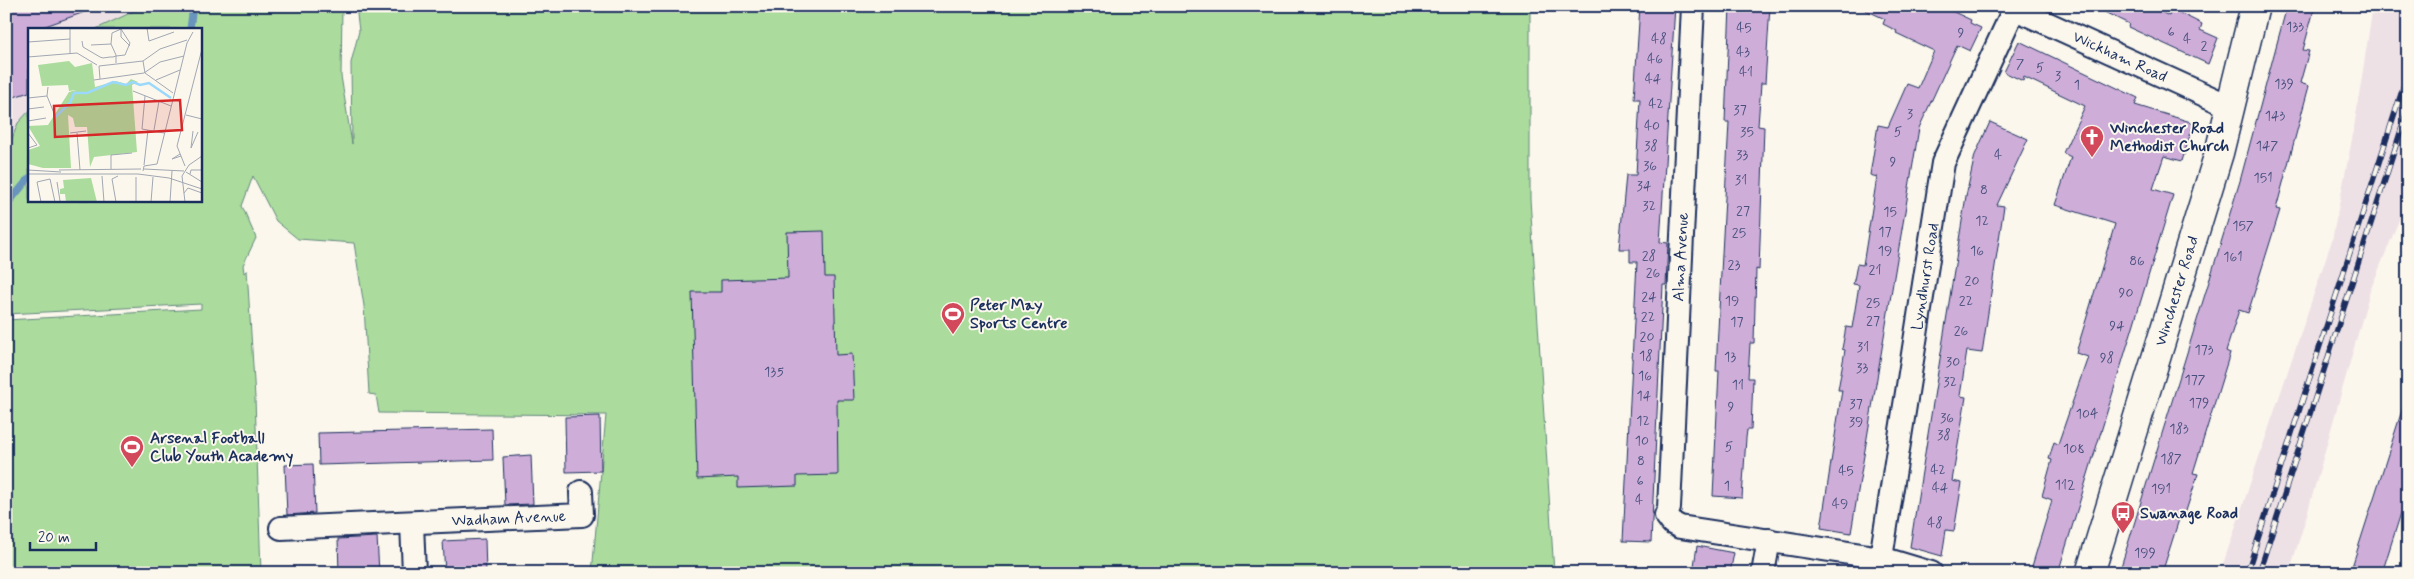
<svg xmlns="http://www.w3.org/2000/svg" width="2414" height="579" viewBox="0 0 2414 579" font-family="Mynerve,sans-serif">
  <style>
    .built { fill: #eee1e6 }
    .green { fill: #abdc9d; stroke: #63867e }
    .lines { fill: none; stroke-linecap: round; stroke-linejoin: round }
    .stream { stroke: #6794bd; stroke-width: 7 }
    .building { fill: #ceaed9; stroke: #1b2f5e }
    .minor-casing { stroke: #1b2f5e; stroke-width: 26 }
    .major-casing { stroke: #1b2f5e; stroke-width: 31 }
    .minor { stroke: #fbf7ec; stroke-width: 22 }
    .major { stroke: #fbf7ec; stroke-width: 28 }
    .rail-casing { stroke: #1b2f5e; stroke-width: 5.5 }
    .rail { stroke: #fbf7ec; stroke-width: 4; stroke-dasharray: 11; stroke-linecap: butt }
    .labels { text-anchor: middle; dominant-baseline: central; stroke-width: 4; stroke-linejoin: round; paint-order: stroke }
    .number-label { font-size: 14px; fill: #484f7d }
    .street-label { font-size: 16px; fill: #1b2f5e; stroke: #fbf7ec }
    .poi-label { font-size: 16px; font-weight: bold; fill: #1b2f5e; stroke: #fbf7ec; text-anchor: start }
    .inset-river { fill: none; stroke: #9ad8fc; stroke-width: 2.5 }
    .inset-road { fill: none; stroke: #a1a7b3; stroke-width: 1 }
    .view { fill: #d62828; fill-opacity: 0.15; stroke: #d62828; stroke-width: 2.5 }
    .inset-edge { fill: none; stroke: #1b2f5e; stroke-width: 2.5 }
  </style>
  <rect width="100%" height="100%" fill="#fbf7ec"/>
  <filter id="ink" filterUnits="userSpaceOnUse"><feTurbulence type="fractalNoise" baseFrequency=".02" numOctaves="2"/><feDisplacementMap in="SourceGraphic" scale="10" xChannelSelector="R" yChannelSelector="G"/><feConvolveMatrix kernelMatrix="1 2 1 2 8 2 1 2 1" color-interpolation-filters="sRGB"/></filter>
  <g filter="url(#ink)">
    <!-- built -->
    <path class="built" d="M6,6H172L156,29H29V173L6,196Z
      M2373,6H2408V198L2370,291L2306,518L2289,573H2220L2332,240L2353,134Z"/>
    <!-- green -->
    <path class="green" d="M145,6H342L341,76L352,144L351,63L359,31L356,6H1530V199L1554,573H592L606,415L379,413L376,395L369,394L364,306L354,243L298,239L276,221L253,176L242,206L256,238L243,265L244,273L247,270L255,398L261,573H6V320L201,309V304L6,314V154L18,123L29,111V200H200V29H96Z"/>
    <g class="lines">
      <!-- stream -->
      <path class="stream" d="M190,29L193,6
        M6,206L29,178"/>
    </g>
    <!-- building -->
    <path class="building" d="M6,6H93V9L37,29H29V92L11,98L6,85Z
      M1640,6H1675L1660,242L1668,243L1666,285H1663L1651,542L1623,541L1637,262H1630V249H1619L1626,175H1636L1640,99H1634Z
      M1730,6H1770L1765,83H1761L1758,126L1764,127L1759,270L1756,269L1754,343H1750L1748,378H1753L1751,430H1747L1746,438L1742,498L1713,496L1719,371H1716L1718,330L1729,122H1725Z
      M1857,6H1941L1971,20L1970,23L1981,28L1970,51L1957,45L1919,128L1851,533L1821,528L1842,390H1838L1845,350L1842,349L1846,327L1852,328L1859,285L1853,284L1855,275L1857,264L1863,265L1877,177L1870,175L1878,125L1888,127L1907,84L1918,88L1934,51L1896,33L1897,31L1883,24L1885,19Z
      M2092,6H2149L2169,16L2172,9L2202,24L2200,30L2218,38L2208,64L2128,27L2129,24Z
      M2287,6H2315L2303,50L2309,51L2300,83L2309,86L2276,209L2280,210L2248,313L2239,310L2226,351L2230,353L2193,473L2198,474L2185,514L2181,513L2162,573H2119L2240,181Z
      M2019,41L2138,98L2135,105L2194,123L2182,161L2164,156L2153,189L2173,195L2058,573H2030L2052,500L2042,496L2052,460L2049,459L2054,442L2058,444L2088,357L2076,353L2115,224L2055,205L2071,157L2063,153L2085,106L2024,77L2023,81L2004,72Z
      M1990,122L2028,139L1997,205L2004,206L1982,353L1967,351L1960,396L1966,397L1952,481L1962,483L1954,531L1946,530L1942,556L1910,547L1966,196L1975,155Z
      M824,231L825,277H834L836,355L852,354L854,400H837L838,475L797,476V486L738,488V477L697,479L692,292H721V280L788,278L787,232Z
      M2404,404L2408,405V491L2382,573H2350Z
      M600,416L601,471L566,472L565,417Z
      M492,429L493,460L319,465L318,433Z
      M531,455L533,504L505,505L503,457Z
      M313,464L315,513L287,515L285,465Z
      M377,537L379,573H339L338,539Z
      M485,539L486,573H445L443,541Z
      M1697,546L1734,553L1730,573H1699L1700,567L1694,566Z"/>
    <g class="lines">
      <!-- minor casing -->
      <g class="minor-casing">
        <g id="minor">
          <path d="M1693,6L1669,508L1666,515L1672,523L1680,527L1881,558L1931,573"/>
          <path id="s1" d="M2009,6L2231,107"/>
          <path d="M412,523L414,573"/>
          <path id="s2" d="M281,528L582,515L581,492"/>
          <path id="s3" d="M1881,558L1943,163L2014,9"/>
          <path d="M1763,573L1769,540"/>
        </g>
      </g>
      <!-- major casing -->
      <g class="major-casing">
        <g id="major">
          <path id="s4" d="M2090,573L2219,153L2255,6"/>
        </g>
      </g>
      <!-- minor -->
      <use href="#minor" class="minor"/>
      <!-- major -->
      <use href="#major" class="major"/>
      <!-- rail casing -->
      <g class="rail-casing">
        <path id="rail" d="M2247,573L2408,72
          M2259,573L2408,108"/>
      </g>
      <!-- rail -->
      <use href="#rail" class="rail"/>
    </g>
  </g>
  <!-- icons -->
  <defs>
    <g id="church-pin" transform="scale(1.25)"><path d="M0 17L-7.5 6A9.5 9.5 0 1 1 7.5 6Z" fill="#d1495b" stroke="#fbf7ec"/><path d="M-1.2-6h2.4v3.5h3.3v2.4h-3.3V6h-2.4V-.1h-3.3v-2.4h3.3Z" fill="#fff"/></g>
    <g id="stadium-pin" transform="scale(1.25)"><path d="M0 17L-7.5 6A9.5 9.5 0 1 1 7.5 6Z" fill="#d1495b" stroke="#fbf7ec"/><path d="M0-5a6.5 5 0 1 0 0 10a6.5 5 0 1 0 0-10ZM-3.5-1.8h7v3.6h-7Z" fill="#fff"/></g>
    <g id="bus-pin" transform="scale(1.25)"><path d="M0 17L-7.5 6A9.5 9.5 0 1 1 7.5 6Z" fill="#d1495b" stroke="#fbf7ec"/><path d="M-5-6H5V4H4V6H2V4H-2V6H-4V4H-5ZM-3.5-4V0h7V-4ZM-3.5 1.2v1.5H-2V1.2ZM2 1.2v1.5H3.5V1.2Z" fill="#fff"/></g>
  </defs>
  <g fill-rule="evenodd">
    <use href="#church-pin" x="2092" y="137"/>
    <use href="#stadium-pin" x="953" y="314"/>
    <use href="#stadium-pin" x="132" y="447"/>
    <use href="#bus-pin" x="2123" y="513"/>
  </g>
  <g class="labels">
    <!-- number labels -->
    <g class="number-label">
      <text x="2295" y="27">133</text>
      <text x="1744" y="28">45</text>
      <text x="2171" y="32">6</text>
      <text x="1961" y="33">9</text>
      <text x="1659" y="39">48</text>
      <text x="2187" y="39">4</text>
      <text x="2204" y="46">2</text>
      <text x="1743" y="52">43</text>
      <text x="1655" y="59">46</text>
      <text x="2020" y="64">7</text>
      <text x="2040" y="68">5</text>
      <text x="1746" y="72">41</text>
      <text x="2058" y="76">3</text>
      <text x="1653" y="79">44</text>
      <text x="2284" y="84">139</text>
      <text x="2077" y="85">1</text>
      <text x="1656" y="104">42</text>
      <text x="1740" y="110">37</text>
      <text x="1910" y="114">3</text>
      <text x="2275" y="116">143</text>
      <text x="1652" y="126">40</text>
      <text x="1747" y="132">35</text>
      <text x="1898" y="132">5</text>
      <text x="1651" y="146">38</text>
      <text x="2267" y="146">147</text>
      <text x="1742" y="155">33</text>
      <text x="1998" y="155">4</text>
      <text x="1893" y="162">9</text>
      <text x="1650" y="166">36</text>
      <text x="2263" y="178">151</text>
      <text x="1741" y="180">31</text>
      <text x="1644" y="186">34</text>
      <text x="1984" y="190">8</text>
      <text x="1649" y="206">32</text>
      <text x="1743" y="211">27</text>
      <text x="1890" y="212">15</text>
      <text x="1982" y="221">12</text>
      <text x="2243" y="226">157</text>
      <text x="1885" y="232">17</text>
      <text x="1739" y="233">25</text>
      <text x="1885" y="251">19</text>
      <text x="1977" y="251">16</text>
      <text x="1649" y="256">28</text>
      <text x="2233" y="257">161</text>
      <text x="2137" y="261">86</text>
      <text x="1734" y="265">23</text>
      <text x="1875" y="270">21</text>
      <text x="1653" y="273">26</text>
      <text x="1972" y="281">20</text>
      <text x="2126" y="293">90</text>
      <text x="1649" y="297">24</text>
      <text x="1732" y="301">19</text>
      <text x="1966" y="301">22</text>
      <text x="1873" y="303">25</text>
      <text x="1648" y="317">22</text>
      <text x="1873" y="321">27</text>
      <text x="1737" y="322">17</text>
      <text x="2117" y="326">94</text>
      <text x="1961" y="331">26</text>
      <text x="1647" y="337">20</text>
      <text x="1863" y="347">31</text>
      <text x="2204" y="350">173</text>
      <text x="1646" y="356">18</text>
      <text x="1730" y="357">13</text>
      <text x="2107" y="358">98</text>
      <text x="1953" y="362">30</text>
      <text x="1862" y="368">33</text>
      <text x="774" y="372">135</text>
      <text x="1645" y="376">16</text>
      <text x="2195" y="380">177</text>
      <text x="1950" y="382">32</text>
      <text x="1738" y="385">11</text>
      <text x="1644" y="396">14</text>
      <text x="2199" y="403">179</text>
      <text x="1856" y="404">37</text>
      <text x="1731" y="407">9</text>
      <text x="2087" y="414">104</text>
      <text x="1947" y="418">36</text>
      <text x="1643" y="421">12</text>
      <text x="1856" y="422">39</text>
      <text x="2179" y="429">183</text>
      <text x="1944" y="435">38</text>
      <text x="1642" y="441">10</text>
      <text x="1729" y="447">5</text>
      <text x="2074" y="449">108</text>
      <text x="2171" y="459">187</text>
      <text x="1641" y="461">8</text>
      <text x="1938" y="470">42</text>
      <text x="1846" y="471">45</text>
      <text x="1640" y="481">6</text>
      <text x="2065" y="485">112</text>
      <text x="1727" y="486">1</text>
      <text x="1940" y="488">44</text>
      <text x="2161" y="489">191</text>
      <text x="1639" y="500">4</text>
      <text x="1840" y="504">49</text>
      <text x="1935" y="523">48</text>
      <text x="2145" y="553">199</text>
    </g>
    <!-- street labels -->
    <g class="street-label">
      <text stroke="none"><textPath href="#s1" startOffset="122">Wickham Road</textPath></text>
      <text transform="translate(1681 257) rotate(-87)">Alma Avenue</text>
      <text stroke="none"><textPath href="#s3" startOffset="285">Lyndhurst Road</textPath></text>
      <text stroke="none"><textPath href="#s4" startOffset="295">Winchester Road</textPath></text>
      <text stroke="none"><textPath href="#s2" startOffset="228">Wadham Avenue</textPath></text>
    </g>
    <!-- poi labels -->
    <g class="poi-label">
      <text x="2110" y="128">Winchester Road<tspan x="2110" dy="18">Methodist Church</tspan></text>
      <text x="970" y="305">Peter May<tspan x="970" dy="18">Sports Centre</tspan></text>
      <text x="150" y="438">Arsenal Football<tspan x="150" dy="18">Club Youth Academy</tspan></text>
      <text x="2140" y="513">Swanage Road</text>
    </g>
  </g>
  <!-- overview -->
  <g transform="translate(28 28)">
    <rect width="174" height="174" fill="#fbf7ec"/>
    <path d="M41,33L47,39L64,35L67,59L88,53L98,56L103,51L110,54L104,57L109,124L66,129L62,139L59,99H47L45,90L40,87L43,140H15L0,136V122L12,118L0,98L20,97L41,64L48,62L41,63L40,57L14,58L10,37ZM63,150L69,174H38L37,166H32V161L36,160L35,152Z" fill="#abdc9d"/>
    <path class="inset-river" d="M26,90L42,75L46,65H59L85,54L98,57L105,54L112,57L121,55L143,70"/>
    <path class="inset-road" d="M42,0V26M93,0V9L102,18M119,0L121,13L146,4M54,13L55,19L72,29L75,30L82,29H85L88,28L97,27L102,15L93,1L84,5L83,16L88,27V35M0,14L42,11M63,17L83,16M0,29L49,25L69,37M115,33L117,45L145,65M72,51L71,38L115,33L132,21L159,12M66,52L116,45L132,34L156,28M128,52L152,42M105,63L143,78M19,68L26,85M117,68L114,101L136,105M0,70L19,68L20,59M0,81L16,79M158,87L174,91M0,93L18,90M126,102L131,73M165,103L163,120L170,104M0,105L9,117L0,120M42,105L58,103M49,105L52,142M152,126L144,131L153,128M116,137L120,102M157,138L149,118L174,21M83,141V127L104,125M116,141L156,143M0,142L33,144M31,142L113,141M115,143L116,138L129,136L159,15L165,4M158,144L174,154M1,146H110L141,150L174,161M162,146L163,142H174M74,148L76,174M108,149V174M29,154L32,173M156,165L160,160L174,165M13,174L9,154L22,151L27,174M88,174L84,151L90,148M123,174L125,149M142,174L144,143M157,174L154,148L161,137L174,128"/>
    <path class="view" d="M152,72L154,102L27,109L26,78Z"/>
    <rect width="174" height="174" class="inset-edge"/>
  </g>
  <!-- margin -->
  <rect width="2414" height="579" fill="none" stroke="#fbf7ec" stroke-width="25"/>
  <rect x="12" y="12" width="2389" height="554" fill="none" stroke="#1b2f5e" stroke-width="2" filter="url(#ink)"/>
  <!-- scale -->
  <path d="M30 542v8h66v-8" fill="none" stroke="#1b2f5e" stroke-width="2.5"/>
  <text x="38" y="542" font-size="15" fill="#1b2f5e" stroke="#fbf7ec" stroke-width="4" paint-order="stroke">20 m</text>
</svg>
